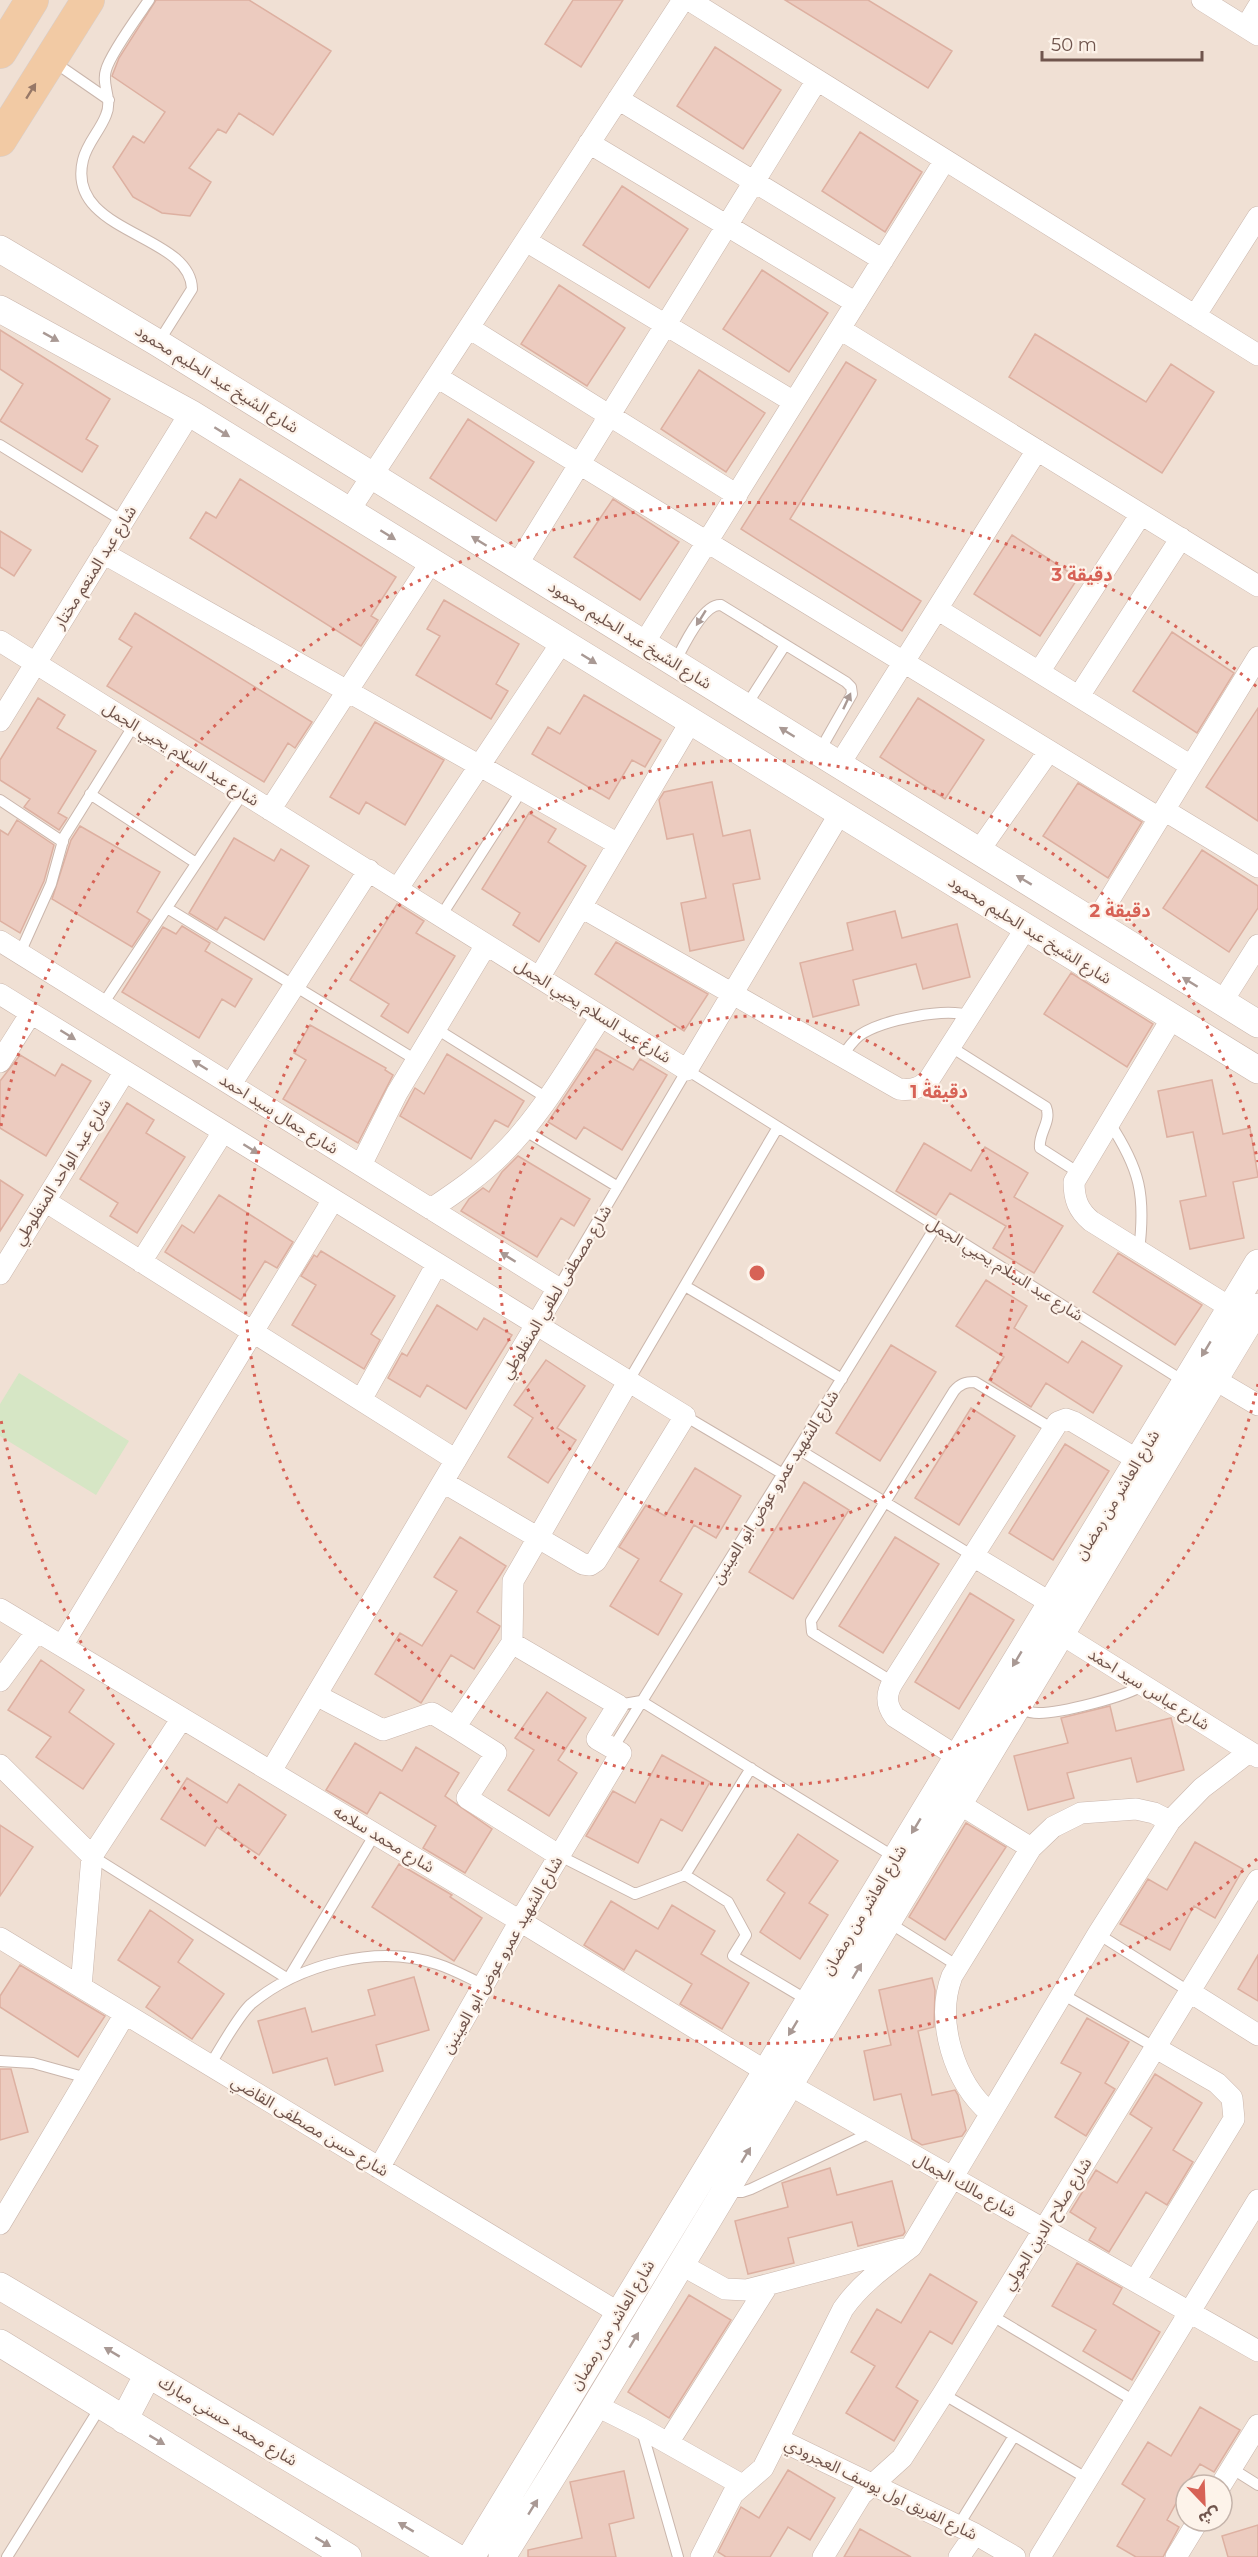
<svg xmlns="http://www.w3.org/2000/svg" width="1258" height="2557" viewBox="0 0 1258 2557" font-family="Montserrat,'Noto Sans Arabic',sans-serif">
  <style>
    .residential { fill: #f0e0d4; fill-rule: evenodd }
    .green { fill: #d6e6c5 }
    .building { fill: #eccbbf; stroke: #ddb0a1; stroke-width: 1.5 }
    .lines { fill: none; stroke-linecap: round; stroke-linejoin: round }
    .service-casing { stroke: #cab6ac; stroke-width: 12 }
    .minor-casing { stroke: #cab6ac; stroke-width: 22 }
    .tertiary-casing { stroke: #cab6ac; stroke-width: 28 }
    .primary-casing { stroke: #d7cfcd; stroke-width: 34 }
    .service { stroke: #fff; stroke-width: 10 }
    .minor { stroke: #fff; stroke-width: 21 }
    .tertiary { stroke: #fff; stroke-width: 27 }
    .primary { stroke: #f2caa4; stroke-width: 33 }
    .oneway { fill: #977867 }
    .oneway2 { fill: #a99994 }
    .ring { fill: none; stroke: #d76256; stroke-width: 3; stroke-dasharray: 3 6 }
    .labels { text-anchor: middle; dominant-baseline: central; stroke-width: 4.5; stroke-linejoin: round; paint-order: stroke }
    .street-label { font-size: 16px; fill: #70554d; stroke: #fdf3ea }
    .centre { fill: #d76256; stroke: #fdf3ea; stroke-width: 3 }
    .ring-label { font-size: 18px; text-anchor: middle; font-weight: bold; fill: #d76256; stroke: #fdf3ea; stroke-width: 4.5; stroke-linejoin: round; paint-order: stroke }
  </style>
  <rect width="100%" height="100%" fill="#faefe5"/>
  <!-- residential -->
  <path class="residential" d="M0,0H1258V2557H0ZM1186,2485H1222V2521H1186Z"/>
  <!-- green -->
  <path class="green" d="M19,1373L129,1441L96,1495L0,1436V1404Z"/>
  <!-- building -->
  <path class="building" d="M156,0H249L331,51L273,135L239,113L226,133L218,129L189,168L211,182L190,216L162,213L133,197L113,167L133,136L144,143L165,112L112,76L119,58Z
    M573,0H623L581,67L545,44Z
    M785,0H868L952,51L928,88Z
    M715,47L781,90L743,149L677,106Z
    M860,132L922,172L885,232L822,191Z
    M622,186L688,229L649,288L583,245Z
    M762,270L828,313L789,372L723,329Z
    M559,285L625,328L587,386L521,344Z
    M0,330L110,399L86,439L98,446L82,472L0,421L23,384L0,369Z
    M1035,334L1146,402L1171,364L1214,392L1162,473L1009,377Z
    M846,362L876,380L790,519L921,601L902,631L741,529Z
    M699,370L765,413L726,472L661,429Z
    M468,419L534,462L496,521L430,478Z
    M240,479L396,577L371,616L378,620L361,646L190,538L206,512L216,518Z
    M613,499L679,542L640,600L574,557Z
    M0,531L31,550L14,576L0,567Z
    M1012,535L1078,578L1040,636L974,594Z
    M444,600L519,644L496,684L508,691L491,719L416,675L440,636L427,629Z
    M135,613L312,722L295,748L288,743L264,782L107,686L132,647L119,639Z
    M1172,632L1234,673L1197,733L1133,691Z
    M584,695L661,740L645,767L632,760L609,799L532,754L548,727L560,734Z
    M38,698L65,715L57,728L96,751L58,813L67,818L59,830L24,807L30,799L0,780V760Z
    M918,698L984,740L945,799L880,757Z
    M1258,708V821L1206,787Z
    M375,722L444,760L405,825L366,802L359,814L330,797Z
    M712,782L723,836L750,830L760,879L733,884L744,940L690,951L681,903L706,898L693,834L667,839L659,800L664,792Z
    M1078,783L1142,822L1108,878L1043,836Z
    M529,813L556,829L548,842L586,866L539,942L513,925L520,913L482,889Z
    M17,820L54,845L44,881L20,933L0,921V830L8,835Z
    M80,826L160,872L137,912L150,920L132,947L52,899L71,840Z
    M234,838L274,861L281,849L309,866L264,940L225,917L217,930L189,913Z
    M1202,850L1258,886V908L1229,952L1163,908Z
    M397,904L424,921L416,933L455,956L408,1033L381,1016L389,1004L350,980Z
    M895,911L902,938L957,924L970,977L923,989L916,964L853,980L859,1005L813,1017L800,963L853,950L847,923Z
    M182,926L210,943L205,951L252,979L235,1007L222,999L199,1038L122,992L163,927L176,934Z
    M616,942L708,994L684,1031L595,974Z
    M1071,973L1153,1024L1127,1067L1044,1014Z
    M310,1025L386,1068L385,1070L393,1075L358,1143L283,1099L306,1060L294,1053Z
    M596,1049L633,1070L640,1059L667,1075L622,1150L584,1127L576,1139L548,1122Z
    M447,1054L524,1101L508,1127L495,1120L471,1159L400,1116L415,1088L424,1094Z
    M20,1055L55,1076L62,1064L91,1081L46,1156L0,1128V1081Z
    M1212,1080L1223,1134L1250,1128L1258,1177L1233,1182L1244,1238L1190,1249L1180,1201L1206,1196L1193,1132L1167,1137L1158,1091Z
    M127,1103L154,1120L146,1133L185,1157L137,1233L110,1216L118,1203L80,1179Z
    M924,1143L971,1171L985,1147L1028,1173L1014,1197L1063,1226L1034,1273L993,1248L1006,1226L950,1193L936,1215L896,1191Z
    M518,1156L590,1199L574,1226L561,1218L537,1257L461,1211L469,1199L483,1188L489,1192L502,1172Z
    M0,1180L23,1195L0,1231Z
    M219,1195L293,1242L277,1268L265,1261L241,1300L165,1252L182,1225L194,1233Z
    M321,1251L395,1296L371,1334L380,1340L364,1369L292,1325L316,1285L301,1276L314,1255L317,1257Z
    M1118,1253L1202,1305L1175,1345L1093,1292Z
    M986,1280L1027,1306L1014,1328L1068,1363L1082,1341L1122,1366L1093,1413L1046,1383L1031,1407L989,1380L1004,1357L956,1326Z
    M437,1305L477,1330L484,1318L512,1335L466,1409L427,1385L420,1397L388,1378L402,1353L407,1356Z
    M891,1345L936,1372L880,1461L836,1433Z
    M546,1360L585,1386L557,1428L576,1440L548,1483L508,1457L533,1418L514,1405Z
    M971,1408L1015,1436L959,1525L915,1498Z
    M1065,1444L1109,1471L1053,1560L1009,1533Z
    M695,1468L741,1496L716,1538L694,1525L660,1581L682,1594L658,1635L610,1606L639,1559L619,1547L646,1505L665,1516Z
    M804,1482L849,1510L793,1599L749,1572Z
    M460,1537L506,1566L477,1612L500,1626L499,1629L474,1669L451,1655L421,1703L375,1674L400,1633L422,1646L457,1591L434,1577Z
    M895,1537L939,1564L883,1653L839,1626Z
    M970,1593L1014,1620L959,1709L915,1682Z
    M41,1660L84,1690L69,1712L114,1744L83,1789L36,1757L51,1737L8,1710Z
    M547,1692L586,1718L558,1760L577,1773L549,1816L508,1790L534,1750L515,1738Z
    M1110,1706L1116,1731L1171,1718L1184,1770L1137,1782L1131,1758L1067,1773L1074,1798L1028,1810L1014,1756L1068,1743L1061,1718Z
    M355,1743L402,1771L416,1747L459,1773L445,1796L492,1829L465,1873L423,1848L436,1826L380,1792L367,1814L326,1790Z
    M662,1755L710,1782L682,1831L661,1819L638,1863L586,1836L613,1791L635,1803Z
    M187,1778L227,1803L239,1784L286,1815L259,1855L217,1827L205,1846L161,1819Z
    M966,1823L1006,1847L945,1940L909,1917Z
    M0,1825L33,1847L0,1896Z
    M798,1834L838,1861L809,1903L828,1915L800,1959L760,1932L785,1893L767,1880Z
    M1195,1842L1243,1869L1215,1918L1194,1906L1170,1950L1120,1924L1148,1879L1167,1890Z
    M399,1864L452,1895L450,1897L482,1918L454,1961L372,1907Z
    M611,1901L658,1929L672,1905L715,1931L701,1954L749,1983L722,2029L680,2004L692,1984L636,1950L624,1970L584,1945Z
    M150,1910L193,1940L178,1962L224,1994L192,2039L146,2007L160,1987L118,1960Z
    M1258,1955V2001L1238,1989Z
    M20,1965L105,2016L78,2057L0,2007V1996Z
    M414,1977L429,2030L376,2045L383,2071L335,2085L327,2058L273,2073L258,2021L305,2008L312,2032L375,2015L368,1990Z
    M932,1978L935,1990L934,2027L918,2031L932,2095L955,2090L958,2095L966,2130L962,2136L922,2145L912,2139L901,2094L874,2100L864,2051L891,2045L879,1990Z
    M1087,2018L1129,2042L1105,2083L1115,2089L1086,2136L1055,2117L1081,2073L1061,2063Z
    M0,2069H11L28,2132L0,2140Z
    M1155,2074L1202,2103L1173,2150L1193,2162L1167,2205L1146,2192L1109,2252L1089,2240L1096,2228L1070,2212L1096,2170L1117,2183L1152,2128L1130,2114Z
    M830,2168L837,2195L892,2181L905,2232L903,2235L858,2246L852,2222L788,2238L794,2263L748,2274L735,2221L788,2207L782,2183Z
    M1077,2263L1122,2288L1113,2304L1160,2332L1132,2380L1083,2351L1096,2330L1052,2306Z
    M930,2274L977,2302L952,2344L930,2331L896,2387L918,2401L894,2441L846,2413L875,2366L851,2352L877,2309L901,2323Z
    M689,2295L731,2320L669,2418L628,2392Z
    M1200,2407L1240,2430L1214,2472L1200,2464L1186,2485L1167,2520L1179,2527L1163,2557H1136L1117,2546L1145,2499L1122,2484L1148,2442L1171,2456Z
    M788,2470L835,2498L810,2540L788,2527L770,2557H726L718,2552L741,2507L759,2518Z
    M624,2471L634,2518L609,2524L616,2557H528V2550L582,2538L570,2482Z
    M1258,2525V2557H1228L1222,2536Z
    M860,2529L911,2557H844Z"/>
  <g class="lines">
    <!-- service casing -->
    <g class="service-casing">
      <path id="service" d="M149,0C138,16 110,54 106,70C101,85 113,99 106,115C100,131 87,143 83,160C65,234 191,233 192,289L158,343
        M54,62L109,100
        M0,445L123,521
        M675,662C683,647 703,603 721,605L846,682L851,687L852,694L819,752
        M746,706L785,645
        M90,794L196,863
        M0,800L63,842
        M167,908L416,1060
        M441,916L522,790
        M20,953L51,884L64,837L134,725
        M103,1004L243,793
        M435,1028L547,1098
        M951,1047L1046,1107C1052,1122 1038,1133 1040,1148L1079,1173
        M842,1057C847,1049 853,1041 860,1035C882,1020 946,1007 970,1016
        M1109,1122C1140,1169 1146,1195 1139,1251
        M524,1130L618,1187
        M685,1286L842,1379
        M558,1288L687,1070L1185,1382
        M628,1382L778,1127
        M685,1416L783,1474
        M798,1449L973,1556
        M893,1682L818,1636L812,1632L811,1621L954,1391C960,1384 965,1382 975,1382L1053,1429
        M618,1705L641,1701L896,1858
        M1016,1708C1024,1711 1031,1713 1039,1713C1060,1713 1126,1697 1143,1685
        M613,1748L936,1226
        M751,1768L685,1875L728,1902L746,1935L733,1956L809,2001
        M92,1856L288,1979L375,1834
        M560,1856L635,1894L685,1875
        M888,1922L958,1966
        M1098,1934L1190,1992
        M1062,1994L1156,2048
        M0,2061L33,2063L87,2078
        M210,2065C220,2049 238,2016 251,2004C299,1964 377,1944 437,1964C453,1969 469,1978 484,1985
        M727,2192H742L751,2189L872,2132
        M991,2315L1136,2402
        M943,2394L1088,2479
        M642,2431L678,2557
        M1231,2468L1258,2485
        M958,2526L1014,2436
        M7,2557L101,2406"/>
    </g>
    <!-- minor casing -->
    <g class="minor-casing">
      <path id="minor" d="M689,0L1258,355
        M1202,0L1258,35
        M1246,27L1258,7
        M618,99L883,260
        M589,143L856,303
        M526,241L794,402
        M1195,316L1258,217
        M469,328L737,495
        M840,329L1258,586
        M437,377L1159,818
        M349,511L683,0
        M103,553L618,844
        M517,565L817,80
        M937,609L1191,766
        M0,641L687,1070L840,813
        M644,643L945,160
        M1039,672L1141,514
        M1079,696L1181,538
        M0,721L190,413
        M839,765L1037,450
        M270,810L431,562
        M1164,810L1258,867
        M978,852L1049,751
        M398,888L562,642
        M581,907L899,1089C912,1091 921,1088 930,1078L1026,928
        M1095,923L1258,657
        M0,941L558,1288L271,1771
        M539,978L691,721
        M0,994L685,1416L596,1561L590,1565L583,1564L443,1482
        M1222,1002L1258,945
        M1172,1018L1074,1182C1074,1199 1078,1210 1091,1221L1231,1308
        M0,1062L31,1013
        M231,1084L369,870
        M361,1165L397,1093L486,945
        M45,1201L456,1460
        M431,1209C456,1192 480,1176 501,1155C541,1116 570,1064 601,1017
        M141,1262L223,1132
        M0,1274L125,1071
        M1214,1379L1258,1405
        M361,1400L437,1264
        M973,1556L1051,1603
        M0,1609L520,1921L767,2072L1258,2351
        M1050,1627L1258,1757
        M62,1646L333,1200
        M0,1681L37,1631
        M316,1695L383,1730L432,1713L455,1727
        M958,1757L895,1717C886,1705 885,1695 893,1682L1058,1422L1066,1419L1074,1422L1138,1460
        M0,1765L92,1856
        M958,1803L1031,1848
        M560,1856L467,1798L496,1753L455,1727L512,1643L513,1581L628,1382
        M0,1938L619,2313
        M81,1987L92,1856L182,1718
        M1190,1992L1258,2035
        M990,2113C954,2082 935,2021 952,1976L1031,1848L1053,1827L1081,1813L1136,1809L1154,1813L1170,1821
        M379,2168L520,1921L621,1753L597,1739L618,1705L512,1643
        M0,2224L125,2014
        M680,2264L725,2289L747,2290L902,2249
        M1135,2281L1234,2119L1232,2098L1217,2083L1156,2048
        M595,2405L641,2428L742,2485
        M778,2439L975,2534L1015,2557
        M668,2443L768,2285
        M1221,2485L1258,2425
        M701,2557L733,2494L763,2468L843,2309C861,2283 886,2266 911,2247L1098,1934L1170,1821L1202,1788L1249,1752
        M823,2557L861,2495L902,2458L943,2394L1258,1880
        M959,2557L975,2534
        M1040,2557L1258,2200
        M1176,2557L1198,2521"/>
    </g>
    <!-- tertiary casing -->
    <g class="tertiary-casing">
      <path id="tertiary" d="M0,249L158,343L1258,1024
        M0,309L190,413L1258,1070
        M0,2286L456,2557
        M0,2343L348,2557
        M124,2420L148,2374
        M471,2557L1258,1263
        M502,2557L586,2422L1258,1307"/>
    </g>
    <!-- primary casing -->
    <g class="primary-casing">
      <path id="primary" d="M0,52L32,0
        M0,140L88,0"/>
    </g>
    <!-- service -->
    <use href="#service" class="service"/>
    <!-- minor -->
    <use href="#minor" class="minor"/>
    <!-- tertiary -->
    <use href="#tertiary" class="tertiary"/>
    <!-- primary -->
    <use href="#primary" class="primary"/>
  </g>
  <!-- one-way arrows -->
  <defs><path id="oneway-solid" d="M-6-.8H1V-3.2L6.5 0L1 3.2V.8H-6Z" transform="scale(1.5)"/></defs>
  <use class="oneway" href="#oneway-solid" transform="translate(31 91) rotate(-58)"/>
  <g class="oneway2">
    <use href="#oneway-solid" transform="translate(51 337) rotate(29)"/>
    <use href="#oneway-solid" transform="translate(222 432) rotate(32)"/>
    <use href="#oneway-solid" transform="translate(388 535) rotate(32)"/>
    <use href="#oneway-solid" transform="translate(479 541) rotate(-148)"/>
    <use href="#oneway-solid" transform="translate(701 618) rotate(122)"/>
    <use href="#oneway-solid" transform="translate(589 659) rotate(32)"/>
    <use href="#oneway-solid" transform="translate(847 701) rotate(-65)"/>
    <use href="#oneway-solid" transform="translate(787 732) rotate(-148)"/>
    <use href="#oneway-solid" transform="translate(1024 880) rotate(-149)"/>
    <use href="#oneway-solid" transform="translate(1190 982) rotate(-148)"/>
    <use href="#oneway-solid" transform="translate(68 1035) rotate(32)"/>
    <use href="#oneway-solid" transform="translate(200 1065) rotate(-148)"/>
    <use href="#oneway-solid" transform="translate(251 1149) rotate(32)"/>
    <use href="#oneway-solid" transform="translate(508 1257) rotate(-148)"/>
    <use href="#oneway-solid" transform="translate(1206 1349) rotate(121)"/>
    <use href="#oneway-solid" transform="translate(1017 1659) rotate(121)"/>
    <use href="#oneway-solid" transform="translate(916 1826) rotate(121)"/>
    <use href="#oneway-solid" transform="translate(857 1971) rotate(-59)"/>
    <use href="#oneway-solid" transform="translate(793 2028) rotate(121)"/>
    <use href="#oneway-solid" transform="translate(746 2155) rotate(-59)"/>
    <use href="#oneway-solid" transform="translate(634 2340) rotate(-59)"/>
    <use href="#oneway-solid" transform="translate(112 2352) rotate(-149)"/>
    <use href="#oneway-solid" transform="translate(157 2440) rotate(31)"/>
    <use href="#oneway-solid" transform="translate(533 2507) rotate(-58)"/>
    <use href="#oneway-solid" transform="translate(406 2527) rotate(-149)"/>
    <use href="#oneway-solid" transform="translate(323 2542) rotate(31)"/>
  </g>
  <!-- distance rings -->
  <g class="ring">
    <circle cx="757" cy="1273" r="257"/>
    <path d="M1258 1384A513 513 0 1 1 1258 1162"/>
    <path d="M1257 1859A770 770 0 0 1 1 1420M1 1126A770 770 0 0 1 1257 687"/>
  </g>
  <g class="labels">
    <!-- street labels -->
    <g class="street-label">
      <text transform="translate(217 379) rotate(32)">شارع الشيخ عبد الحليم محمود</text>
      <text transform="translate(95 567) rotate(-58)">شارع عبد المنعم مختار</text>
      <text transform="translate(630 635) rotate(32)">شارع الشيخ عبد الحليم محمود</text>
      <text transform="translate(181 754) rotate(32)">شارع عبد السلام يحيي الجمل</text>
      <text transform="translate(1030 930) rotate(32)">شارع الشيخ عبد الحليم محمود</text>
      <text transform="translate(593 1011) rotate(32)">شارع عبد السلام يحيي الجمل</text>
      <text transform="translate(279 1114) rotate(32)">شارع جمال سيد احمد</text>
      <text transform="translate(62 1172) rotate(-58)">شارع عبد الواحد المنفلوطي</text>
      <text transform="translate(1005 1269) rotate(32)">شارع عبد السلام يحيي الجمل</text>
      <text transform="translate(556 1292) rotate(-59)">شارع مصطفى لطفي المنفلوطي</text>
      <text transform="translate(775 1487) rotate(-58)">شارع الشهيد عمرو عوض ابو العينين</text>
      <text transform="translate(1117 1495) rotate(-59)">شارع العاشر من رمضان</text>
      <text transform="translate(1149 1689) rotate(32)">شارع عباس سيد احمد</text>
      <text transform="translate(384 1839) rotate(31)">شارع محمد سلامه</text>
      <text transform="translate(864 1910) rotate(-59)">شارع العاشر من رمضان</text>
      <text transform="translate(502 1955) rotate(-60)">شارع الشهيد عمرو عوض ابو العينين</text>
      <text transform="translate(310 2126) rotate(31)">شارع حسن مصطفى القاضي</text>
      <text transform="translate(965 2185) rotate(29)">شارع مالك الجمال</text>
      <text transform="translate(1047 2224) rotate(-58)">شارع صلاح الدين الجولي</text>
      <text transform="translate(612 2325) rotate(-59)">شارع العاشر من رمضان</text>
      <text transform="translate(228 2421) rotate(31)">شارع محمد حسني مبارك</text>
      <text transform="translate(881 2489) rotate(26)">شارع الفريق اول يوسف العجرودي</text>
    </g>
  </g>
  <circle cx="757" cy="1273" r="9" class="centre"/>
  <g class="ring-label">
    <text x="1082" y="581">3 دقيقة</text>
    <text x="1120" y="917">2 دقيقة</text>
    <text x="939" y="1098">1 دقيقة</text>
  </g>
  <!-- north arrow -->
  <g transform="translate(1204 2503) rotate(157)"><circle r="28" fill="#fdf3ea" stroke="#c5b4ab" stroke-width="1.5"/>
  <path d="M0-4.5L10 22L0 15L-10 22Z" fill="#d76256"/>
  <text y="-9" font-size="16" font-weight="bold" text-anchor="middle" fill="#70554d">ش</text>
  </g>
  <!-- scale -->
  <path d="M1042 51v9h160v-9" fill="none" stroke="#70554d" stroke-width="3"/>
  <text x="1051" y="51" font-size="18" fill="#70554d" stroke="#fdf3ea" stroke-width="4.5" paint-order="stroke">50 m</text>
</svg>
